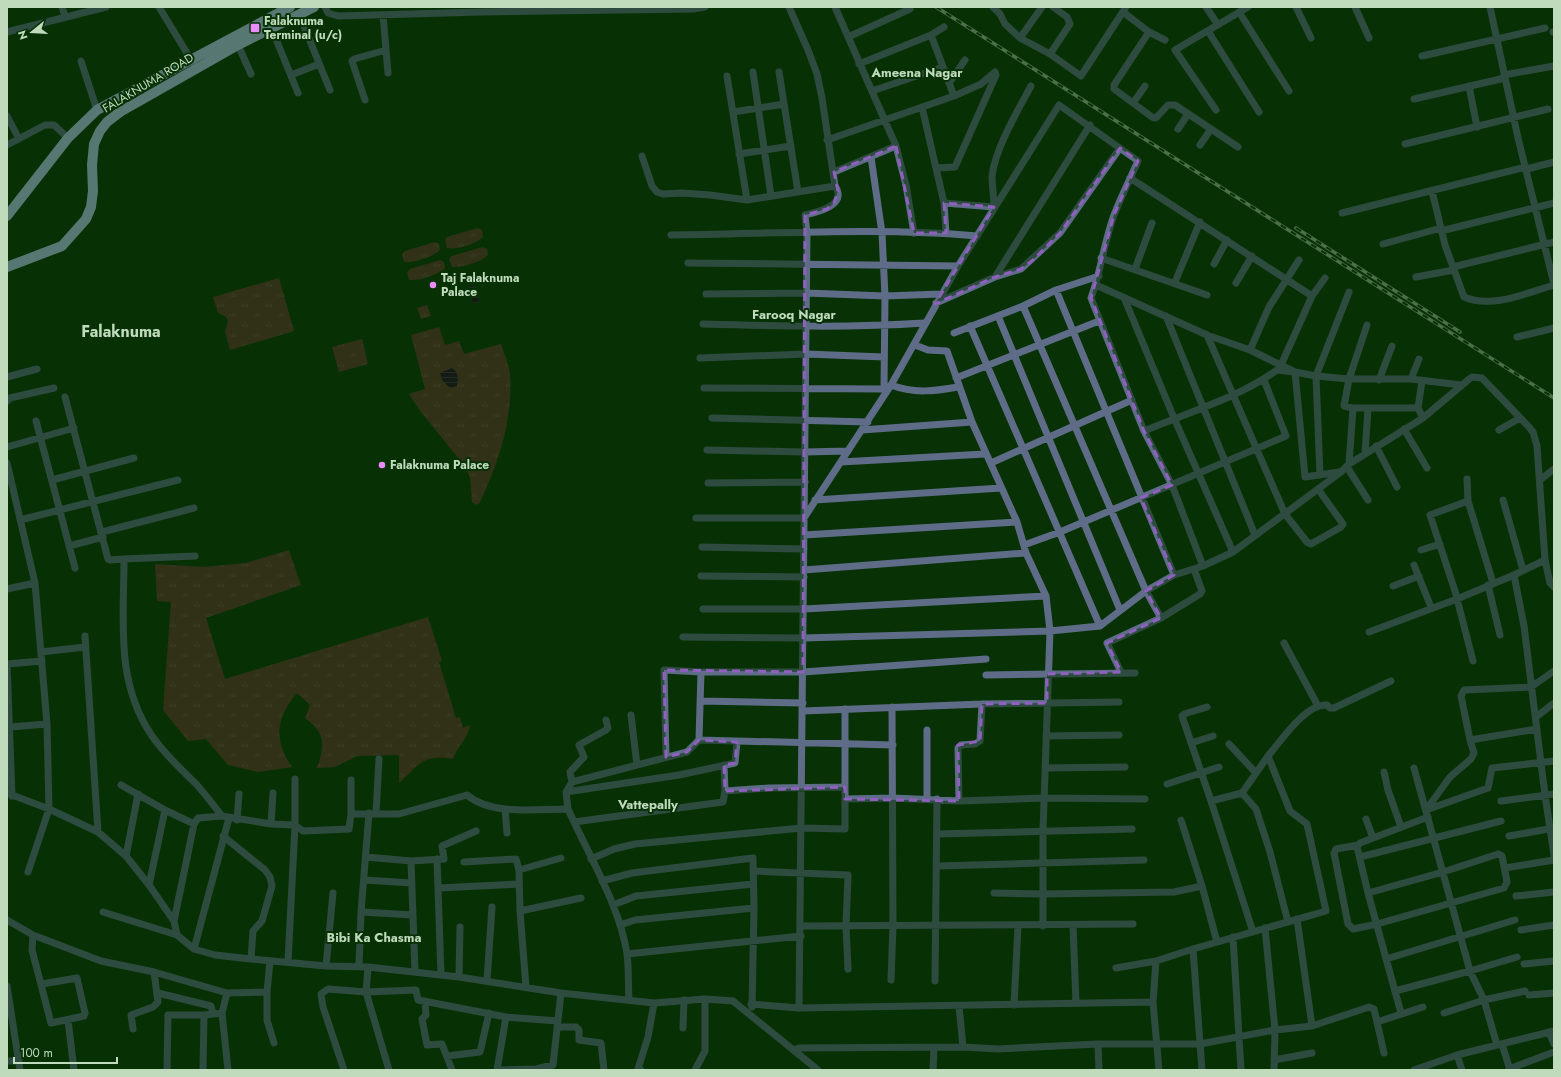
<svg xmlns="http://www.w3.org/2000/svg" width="1561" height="1077" viewBox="0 0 1561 1077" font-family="Jost,sans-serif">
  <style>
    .grass { fill: url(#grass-tufts) }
    .water { fill: url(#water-rules) }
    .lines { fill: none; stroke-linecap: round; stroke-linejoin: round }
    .minor { stroke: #5e6c88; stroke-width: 7 }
    .highway { stroke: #b6ccf5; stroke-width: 10 }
    .rail-casing { stroke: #9dbc9b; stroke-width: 3.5 }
    .rail { stroke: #083106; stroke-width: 2; stroke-dasharray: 6; stroke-linecap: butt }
    .marked { fill: none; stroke: #8f60be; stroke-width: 3; stroke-dasharray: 8 5; stroke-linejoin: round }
    .poi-dot { fill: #ec8cfa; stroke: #083106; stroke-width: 1.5 }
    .labels { text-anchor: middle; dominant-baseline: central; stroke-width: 4; stroke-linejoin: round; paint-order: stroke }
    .poi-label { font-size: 12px; font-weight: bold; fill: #bfdbbc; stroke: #083106; text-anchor: start }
    .street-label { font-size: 12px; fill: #bfdbbc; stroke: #083106 }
    .neighbourhood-label { font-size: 13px; font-weight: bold; fill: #bfdbbc; stroke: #083106 }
    .district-label { font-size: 16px; font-weight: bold; fill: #bfdbbc; stroke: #083106 }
  </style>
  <defs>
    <pattern id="grass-tufts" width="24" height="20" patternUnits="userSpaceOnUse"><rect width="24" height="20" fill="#643130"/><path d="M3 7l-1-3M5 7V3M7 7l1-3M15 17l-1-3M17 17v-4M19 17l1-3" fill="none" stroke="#784e4c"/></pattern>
    <pattern id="water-rules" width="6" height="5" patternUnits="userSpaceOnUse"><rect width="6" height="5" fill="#240229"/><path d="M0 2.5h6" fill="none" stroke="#422646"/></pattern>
  </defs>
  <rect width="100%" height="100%" fill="#083106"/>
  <!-- grass -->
  <path class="grass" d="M478,228L482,230L483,237C476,244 457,250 447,248L445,240L447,237Z
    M435,242L439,244L440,250C433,257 414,263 404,262L402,254L405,251Z
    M483,247L487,249L488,255C481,262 461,268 452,267L449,259L452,256Z
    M440,260L444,262L445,268C438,275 419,281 409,280L407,272L410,269Z
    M279,278L294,331L230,350L225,331L228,321L226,317L218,313L213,297Z
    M427,305L431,316L421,319L417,308Z
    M439,327L445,345L459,341L464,354L501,344C504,354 510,366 510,376C513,420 498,464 480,502L477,505L472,502L470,477L463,464L421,412L409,394L425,389L411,335Z
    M362,339L368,364L339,372L332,347Z
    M289,550L301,585L206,618L225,679L428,617L442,661L439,662L456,718L460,717L463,728L470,725C468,739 457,746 453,759C422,754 419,765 399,783V755L357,756L335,767L317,768C325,744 326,734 305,718L310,705L297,693C276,718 273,739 292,767L258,772L228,765L206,739L188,741L163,710L171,602L157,601L155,564L203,567L246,563Z"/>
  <!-- water -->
  <path class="water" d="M470,285L475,287L479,299L477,304L472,301L468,289Z
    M452,368C459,373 458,378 457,386L450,388L442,380L440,373Z"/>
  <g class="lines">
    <!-- minor -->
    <path class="minor" d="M62,7L65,16
      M159,7L193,63
      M325,7L328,13L338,16L481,12L693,9L705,7
      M789,7L808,50L817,74L822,98L835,186C848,205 818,212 805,215L807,233L799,1008
      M835,7L896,146L906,185L914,233
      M993,7L1000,14L1005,24L1020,38L1050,54L1081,76L1126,7
      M1206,7L1218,25
      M1296,7L1311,38
      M1355,7L1369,38
      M1490,7L1518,138L1554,284
      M1123,12L1149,32L1165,40
      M1239,12L1289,91
      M299,14L330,90
      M383,15L388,73
      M271,27L298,93
      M1208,31L1259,112
      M7,32L106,7
      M1149,32L1114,85V89L1152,117L1156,118L1168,105H1175L1238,147
      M1553,32H1554
      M931,35L954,96
      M848,37L910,9
      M1020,38L1042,7
      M238,45L251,74
      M1050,54L1070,24L1067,17L1053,7
      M1422,56L1545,28
      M81,61L97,110
      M859,64L931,35L944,27
      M753,72L771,196
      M779,72L798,192
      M291,75L319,64
      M1504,75L1554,66
      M727,76L747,200
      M949,83L965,60
      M1469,86L1477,127
      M872,91L943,67
      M1414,99L1505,78
      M365,100L352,61L354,59L386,50
      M1133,103L1145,86
      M922,107L944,203L946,233
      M1216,110L1175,50L1248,7
      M733,112L784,104
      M7,116L19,139
      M1178,129L1188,114
      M827,140L954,96L981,84L995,72L996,75L955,167L937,168
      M1405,144L1548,109
      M7,145L45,125H54L68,138
      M1200,145L1211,129
      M739,154L791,146
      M642,156L652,186L657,192L663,194L682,193L710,195L747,200L835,186
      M871,157L882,233L885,296L884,389
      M1527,169L1554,162
      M834,172L896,146
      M1130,178L1312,296
      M1432,191L1445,245L1464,297C1492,309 1526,293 1554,285
      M944,203L994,207C994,197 992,186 992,176C995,149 1018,110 1031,86
      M1342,213L1526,167
      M1441,231L1554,203
      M671,235C771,234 878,227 977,236
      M1383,244L1441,228
      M1101,258L1207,295
      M688,263L958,266
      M1214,264L1227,240
      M1453,267L1554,242
      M1135,269L1152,223
      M995,277L1021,269L1060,233L1120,148
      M1416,277L1454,270
      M1175,282L1200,222
      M1236,283L1252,256
      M1096,285L1207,335L1250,350L1295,372L1316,376L1349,379H1411L1461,385
      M1056,290L1174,575
      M706,294L806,293L885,296L941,294
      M1125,300L1174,418L1233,552
      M936,303L995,277L1090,125
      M1023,306L1146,591L1161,618
      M998,316L1120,610
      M1166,316L1255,535
      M703,324C777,326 851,328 924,323
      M1367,325L1349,379L1344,406L1353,408H1418
      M970,326L1100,626
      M954,333L1023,306L1056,290L1099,276
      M1207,335L1285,514L1307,542L1311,544L1341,527L1343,524L1318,489
      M1517,337L1554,328
      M915,345L928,350L947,351L972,422L1017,522L1026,553L1046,596L1050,631L1043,831V926
      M1250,350L1269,307L1299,260
      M700,358L806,354L884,357
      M1281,365L1312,296L1325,278
      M7,377L37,369
      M956,378L1099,321
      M1411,379L1419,359
      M1379,380L1392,346
      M1422,381L1418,408L1423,418
      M891,385C914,394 935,391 958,387
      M704,388L884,389L886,393
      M65,397L108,559L110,560L124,559C124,621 115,682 152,736C165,755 181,769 197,785C206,795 214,806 222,816L271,824L295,825L303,831L349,829L351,814H399L467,795C492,816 537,809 568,809C588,854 620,906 627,954C629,969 628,985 629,1000
      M7,401L10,398L54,388
      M712,418L868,422
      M36,421L75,568
      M1404,429L1427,468
      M862,430L972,422
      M1499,430L1520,418
      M1144,431C1189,412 1238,398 1277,370L1295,372L1305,477L1339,472
      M1376,446L1397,487
      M7,447L74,428
      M707,450L805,452L848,451
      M1365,454L1368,408
      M841,462L985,454
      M7,463L35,583L47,724L49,809L28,872
      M991,463L1132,400
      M1349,464L1353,408
      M1347,467L1368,500
      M1320,475L1316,376L1349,292
      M1467,479L1468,501
      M52,480L134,458
      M1540,480L1554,469
      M708,483L805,482
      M815,500L1001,488
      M1503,500L1523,570
      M696,518H804L891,385L958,266L1059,105L1138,161C1130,179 1121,197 1114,215C1104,242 1101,271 1091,298L1144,431L1172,485L1203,566
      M20,520L178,480
      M102,532L194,508
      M804,535L1017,522
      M1024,545L1060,532L1286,436L1264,380
      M69,546L103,537
      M702,547L804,549
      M1421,550L1440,544
      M124,559L195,556
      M1545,560L1550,583L1554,587
      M1414,565L1431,607
      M804,570L1026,553
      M701,576L804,577
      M1488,585L1500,635
      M1393,586L1419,576
      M7,589L35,583
      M703,609H804L1046,596
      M1369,632L1457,599L1514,575
      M85,636L98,832
      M683,637L803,638L1050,631L1100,626L1146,591L1174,575L1203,566L1233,552L1341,472L1349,464L1423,418L1468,380L1472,377L1482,378L1529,427L1533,432L1537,446L1545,560L1514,575L1524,626L1545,795L1554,855
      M1284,643L1318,706
      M41,652L85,647
      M1473,661L1455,591L1430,515L1468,501L1493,583
      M7,664L12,796
      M7,664L42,661
      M1121,672L1107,643L1161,618L1200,594L1202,591L1194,569
      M986,675L1135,673
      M701,701L803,703
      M1207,707L1184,714L1182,716L1211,801
      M803,711L982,704L1119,702
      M631,715L637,765
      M1536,717L1554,703
      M10,727L47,724
      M927,730V799
      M1046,736L1119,735
      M699,740L701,672
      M1470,740L1461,696L1464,690L1531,687L1554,671
      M1191,743L1213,736
      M1229,744L1256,773
      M666,757L664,670L701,672H803L986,659
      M724,765L725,791
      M1045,768L1125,767
      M1414,768L1470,971L1484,1000L1497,1045
      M1384,772L1388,790L1401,827
      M351,780V814
      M572,782L570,772L584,757L579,745L606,730L608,728L606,720
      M1167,784L1219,767
      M121,785L165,810L194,824L174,921
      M566,792L679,775L735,763L737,742
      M7,793L49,809L98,832L126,856L149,885L174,921L177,935L194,949L215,955L251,959L326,966L368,967L459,977L561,993L654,1003L705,999L733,1001L818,1070
      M1242,793L1256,809L1270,852L1288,922
      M845,799L893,798L959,801L1044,798L1145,799
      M959,801L958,748L961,745L975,744L980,741L982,704
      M1501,801L1554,794
      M505,809L507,833
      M568,809L566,792L572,782L687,752L699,740L893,745
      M1426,810L1450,777L1471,759L1474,753L1470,740L1537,729
      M1426,810L1488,788L1492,768L1554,761
      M376,813L379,759
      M1366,819L1373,838
      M237,820L239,794
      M1181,820L1202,886L1217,942
      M574,822L723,802L725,791L769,788L845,787
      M194,824L198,818L222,816
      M271,824L273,793
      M937,834L1132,829
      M223,836L265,870L270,877L272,886L262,921L253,931L251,959
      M1509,836L1554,828
      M1358,845L1336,849L1334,853L1348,924L1353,929L1377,924L1504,888L1507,882L1502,856L1498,854L1443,872L1368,893
      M126,856L138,794
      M366,857L411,861L444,859L442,846L476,831
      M1360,857L1501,821
      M437,859L441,975
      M591,859L614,849L635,844L802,828L845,829V709
      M411,861L415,972
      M464,862L516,859L519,870L520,911L526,987
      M937,866L1144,860
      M1505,868L1554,860
      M519,870L561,858
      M753,871L848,875L846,926L848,969
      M365,880L411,883
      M602,881L632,873L753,858L754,908L752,1007
      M149,885L165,810
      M438,888L519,884
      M994,893L1043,894L1174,892L1202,886
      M1516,896L1554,892
      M613,905L636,896L753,884
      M520,911L581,898
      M103,912L177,935
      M361,912L413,915
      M1297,919L1312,1026
      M7,920L33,935L101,961L154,972L158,1002L153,1007L131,1015L133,1029
      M620,925L635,920L754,908
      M1073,925L1076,1003
      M801,926L1133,924
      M1265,928L1275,1030L1274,1070
      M1521,930L1554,925
      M1253,932L1211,801L1242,793L1268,756
      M33,935L32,950L51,1023L84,1016L85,1013L77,978L42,984
      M1233,937L1241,1070
      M194,949L229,818
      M1193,949L1202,1070
      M627,954L801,936
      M1386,959L1515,920
      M270,961L267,992V1020L274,1043
      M1156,961L1153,1002L1159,1070
      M288,962L295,825V779
      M1524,964L1554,961
      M326,966L333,893
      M359,966L361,912L369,813
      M368,967L366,992L389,1070
      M1116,968L1156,961L1193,949L1326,911L1307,824L1290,811L1268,756C1281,741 1306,703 1327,705L1330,708H1334L1391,681
      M154,972L227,993
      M459,977L460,927
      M891,980L893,926L892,707
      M487,981L492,907
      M935,981L937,799
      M7,986L20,1070
      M1395,991L1470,971L1517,957
      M158,993L211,1006L213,1014
      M1529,995L1554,993
      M425,1001L426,1015L422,1019L427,1045L442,1044L452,1070
      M751,1004L799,1008L1153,1002
      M1014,1005L1018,926
      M959,1006L963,1047
      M1401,1013L1368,893L1357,847L1360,843L1428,817
      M1444,1013L1484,1000L1525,991
      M68,1020L74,1070
      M557,1027H576L579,1030V1040L601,1043L604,1070
      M683,1028L684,1000
      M1549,1032L1554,1044
      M1098,1044L1099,1070
      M1502,1044L1510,1070
      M793,1050L799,1048L963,1047L998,1049L1098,1044H1200L1275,1030L1312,1026L1369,1007L1374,1009L1377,1022
      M1384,1053L1377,1022L1423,1007
      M1457,1055L1462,1070
      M447,1056L480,1052L489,1013
      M1274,1060L1312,1053
      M7,1061H19
      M1509,1069L1554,1052
      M167,1070L168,1015H204L222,1013
      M203,1070L204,1015
      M228,1070L222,1013L227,993L267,992
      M344,1070L323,1007L321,994L328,989L366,992L416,990L418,1000L506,1017L558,1021
      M497,1070L506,1017
      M500,1070L536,1069L553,1065L561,993
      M641,1070L638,1069L648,1037L654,1003
      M695,1070L705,1051V999
      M933,1070L934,1048
      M1414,1070L1457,1055L1554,1031"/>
    <!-- highway -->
    <path class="highway" d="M7,216L68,138L97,110L290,7
      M7,267L62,246L86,219L91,207L93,191L92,165L94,144L100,131L107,122L120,112L238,45L314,7"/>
    <!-- rail casing -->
    <g class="rail-casing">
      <path id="rail" d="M936,7L1554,398
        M1296,228L1460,332"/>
    </g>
    <!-- rail -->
    <use href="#rail" class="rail"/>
  </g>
  <!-- marked area -->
  <path d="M0 0H1561V1077H0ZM896,146L914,233H946L944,203L994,207L935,304L995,277L1021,269L1032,261L1060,233L1120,148L1138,161L1114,215L1091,298L1144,431L1172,485L1141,498L1174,575L1146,591L1161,618L1107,643L1121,672L1047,674V703L982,704L980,741L958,745L959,801L845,799V787L725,791L724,765L735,763L737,742L699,740L687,752L666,757L664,670L803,672L805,215L827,209L834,203L838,191L834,172Z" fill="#083106" fill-opacity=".55" fill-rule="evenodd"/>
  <path class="marked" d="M896,146L914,233H946L944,203L994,207L935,304L995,277L1021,269L1032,261L1060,233L1120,148L1138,161L1114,215L1091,298L1144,431L1172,485L1141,498L1174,575L1146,591L1161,618L1107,643L1121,672L1047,674V703L982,704L980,741L958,745L959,801L845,799V787L725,791L724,765L735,763L737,742L699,740L687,752L666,757L664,670L803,672L805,215L827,209L834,203L838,191L834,172Z"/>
  <!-- markers -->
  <g class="poi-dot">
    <rect x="250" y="23" width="10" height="10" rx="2"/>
    <circle cx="433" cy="285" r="4"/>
    <circle cx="382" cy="465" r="4"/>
  </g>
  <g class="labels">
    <!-- poi labels -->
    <g class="poi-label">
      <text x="264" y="21">Falaknuma<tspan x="264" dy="14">Terminal (u/c)</tspan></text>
      <text x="441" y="278">Taj Falaknuma<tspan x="441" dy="14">Palace</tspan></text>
      <text x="390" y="465">Falaknuma Palace</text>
    </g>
    <!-- street labels -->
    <g class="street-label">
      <text transform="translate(148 83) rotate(-31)">FALAKNUMA ROAD</text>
    </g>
    <!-- neighbourhood labels -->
    <g class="neighbourhood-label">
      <text x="917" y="72">Ameena Nagar</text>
      <text x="794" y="314">Farooq Nagar</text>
      <text x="648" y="804">Vattepally</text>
      <text x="374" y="937">Bibi Ka Chasma</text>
    </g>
    <!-- district labels -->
    <g class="district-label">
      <text x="121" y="331">Falaknuma</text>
    </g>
  </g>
  <!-- border -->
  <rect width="1561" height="1077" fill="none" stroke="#bfdbbc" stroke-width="16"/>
  <!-- north arrow -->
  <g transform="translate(32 32) rotate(252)" stroke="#083106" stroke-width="3" paint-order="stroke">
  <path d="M0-3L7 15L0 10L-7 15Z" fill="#bfdbbc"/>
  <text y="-6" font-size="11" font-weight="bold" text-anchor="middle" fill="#bfdbbc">N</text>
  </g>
  <!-- scale -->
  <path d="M14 1057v6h103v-6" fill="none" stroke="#bfdbbc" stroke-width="2"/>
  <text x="20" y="1057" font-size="12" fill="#bfdbbc" stroke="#083106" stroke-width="3" paint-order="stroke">100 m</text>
</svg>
